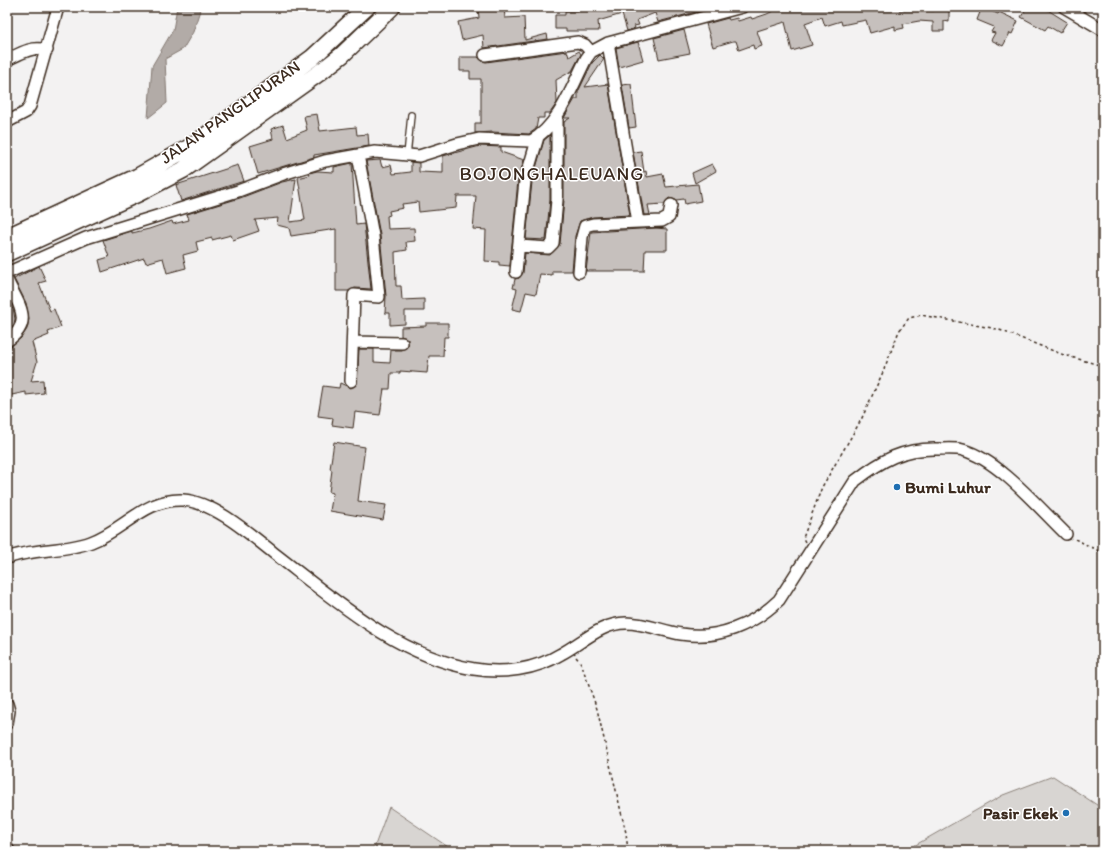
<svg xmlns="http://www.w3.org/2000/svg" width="1110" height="858" viewBox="0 0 1110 858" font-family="Itim,sans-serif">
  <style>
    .green { fill: #d8d5d2; stroke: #8a8078 }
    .water { fill: #b2aba7; stroke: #827770 }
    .building { fill: #c6c0bd; stroke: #3b2a1e }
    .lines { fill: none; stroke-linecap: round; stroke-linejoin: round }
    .service-casing { stroke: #3b2a1e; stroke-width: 8 }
    .minor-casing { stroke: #3b2a1e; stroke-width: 14 }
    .secondary-casing { stroke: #3b2a1e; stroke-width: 19 }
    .path { stroke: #3b2a1e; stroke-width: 1.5; stroke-dasharray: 3 3; stroke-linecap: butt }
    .service { stroke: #fff; stroke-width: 5.5 }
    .minor { stroke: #fff; stroke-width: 11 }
    .secondary { stroke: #fff; stroke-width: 16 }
    .poi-dot { fill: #1f6fb2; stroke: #fff; stroke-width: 1.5 }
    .labels { text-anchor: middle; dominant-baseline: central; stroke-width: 3; stroke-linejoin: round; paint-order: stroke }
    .street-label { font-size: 17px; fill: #3b2a1e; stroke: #fff }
    .poi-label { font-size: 17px; font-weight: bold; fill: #3b2a1e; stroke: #fff; text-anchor: start }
    .quarter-label { font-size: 19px; letter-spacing: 1px; fill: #3b2a1e; stroke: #fff }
  </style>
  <rect width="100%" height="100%" fill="#f3f2f2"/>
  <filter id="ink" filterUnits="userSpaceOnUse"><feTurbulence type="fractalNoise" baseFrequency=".025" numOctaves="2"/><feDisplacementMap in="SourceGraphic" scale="8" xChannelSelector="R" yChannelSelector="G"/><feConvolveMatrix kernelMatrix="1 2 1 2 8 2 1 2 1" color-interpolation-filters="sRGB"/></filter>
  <g filter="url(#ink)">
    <!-- green -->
    <path class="green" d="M1053,776L1103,809V851H905L1003,795Z
      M389,807L454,851H373Z"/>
    <!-- water -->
    <path class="water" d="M177,7H201L193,32L183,49L165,59L167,103L148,118L152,66L173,30Z"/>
    <!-- building -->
    <path class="building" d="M478,7H504L505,18L524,17L525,40L547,34L548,39L484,48L483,35L462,40L458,22L479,18Z
      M602,7H715L658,22L655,13L637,20L639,25L634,26L635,28L627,31L622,14L598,21L599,31H566V29H555V15H565V11L603,10Z
      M776,7H899L900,11L914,8V10L934,11V9L949,10V22L944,21V31H933V22L919,21L903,24L904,28L895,30V26L870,33L866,20L842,25L841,21L825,26L822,17L805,23L812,45L792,51L785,22L757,31L762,46L754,49L753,45L739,50L736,41H733L713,47L706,24L728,18L729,20L737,18L738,21L751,17L752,19L767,14L777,9Z
      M982,7L998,14L999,12L1018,21L1012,34L1010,33L1003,46L991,40L995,33L991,32L994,27L977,20Z
      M1027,7H1043L1067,22L1060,33L1048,26L1045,30L1021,17Z
      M684,30L690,53L659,59L654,38Z
      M638,42L643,60L619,67L616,48Z
      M567,51L569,57L579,51L581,54L572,71L556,80L557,103L550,113H544V118H538L536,129L529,134L492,132L475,133V123H481V79H470V71H460V57H478L482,61L486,62Z
      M600,55L604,59L585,87L608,84L630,215L593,217L580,221L575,236L572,271H552V275L540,274L536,294L526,292L521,311L512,309L517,289L513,288L515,279L519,278L523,273L525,253L550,255L560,244L564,200V122L570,118H564L575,99H578V92L592,63Z
      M631,84L636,127L629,128L622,85Z
      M317,114L320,131L356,127L357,135L368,134L369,146L314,155V157L258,174L250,146L273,139L271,129L283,125L287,138L307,130L304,116Z
      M550,135V200L546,240L526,239L532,182L544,140Z
      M480,146L501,147V152L524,160L518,180L510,266L499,265V262L485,261L486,230L473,229L476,196H457L456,208L419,212L418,202L402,204L403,208L389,211L390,215L387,216L388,229L414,228L415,241L406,242L407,250L395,252L396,286H401L402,300L424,299V311H405V324L390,325V313H385L386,296L380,235L366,161L380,160L382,167L391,165L393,174L411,172V162L419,163V172L443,173V156Z
      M641,151L644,172L646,171L647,177L663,174L666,187L698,184L701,201L685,204L684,199L676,200L669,198L664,204L648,205L650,215H644L633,152Z
      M352,163L356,225L364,224L371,289L355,288L348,291H336V229L291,236L289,228L277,225L278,218L255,220L259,231L233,240L231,235L212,240V238L196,242L198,251L183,255L186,268L167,273L163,258L146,263L144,258L102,272L99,260L109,257L103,240L132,231V233L149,229L172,221L173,224L189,220L187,214L240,198L282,182L296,179L290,222L305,220L298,178L310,175L309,173L317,171L334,172V167Z
      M712,164L716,171L695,183L692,173Z
      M238,165L244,181L181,201L176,185Z
      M656,228L667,229V250H645L644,271H586L591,232Z
      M39,266L46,281L39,283L50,311L54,309L61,327L48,332L49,335L32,342L37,362L31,381L43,380L44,393L26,395V392L7,396V348L21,338L27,329L29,319L26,303L14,279Z
      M13,308L15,319L14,324L7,332V310Z
      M426,323H448V337H444L443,356H429L427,373L400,371V373H391L390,389H384L380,415L355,412L353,428L332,425L333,418L318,416L323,386L339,388L340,383L351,388L357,384L359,349H374V362L390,363L391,350H402L408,346V339L401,336V327L426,326Z
      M334,442L365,447L358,501L386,505L383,520L330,511L333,493L329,492L332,470L330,469Z"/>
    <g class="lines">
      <!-- service casing -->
      <g class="service-casing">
        <path id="service" d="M407,156L411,115"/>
      </g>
      <!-- minor casing -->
      <g class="minor-casing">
        <path id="minor" d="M1064,7L1103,30
          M608,43L638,222
          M485,55L578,42L585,45L591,52
          M7,60C21,53 31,46 47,50
          M7,122L26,112L30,106L58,7
          M519,246L548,248L553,243L557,200V116
          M516,272L525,181L538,137
          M579,272L582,237L585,226L593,224L662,221L669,217L671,205
          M7,273L86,238L238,191L283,174L325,161L375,152L419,156L457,144L479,139L531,141C559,126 572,86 586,59L591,52L608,43L742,7
          M7,280C18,304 35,322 7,341
          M353,342L402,343
          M351,381L354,295L379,297L373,236L358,155
          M7,558C34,548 64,552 91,542C124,530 145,498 183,500C214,502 251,535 275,554C335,600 397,656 474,669C503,674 535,670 561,654C582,643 601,623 626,623C645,623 662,631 681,634C718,640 753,625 779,600L855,481C882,460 903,448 938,449C946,449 955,448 963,450C999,460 1039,508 1066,534
          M7,704L9,711L7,723
          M7,848L9,851"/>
      </g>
      <!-- secondary casing -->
      <g class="secondary-casing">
        <path id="secondary" d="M7,237L137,177L192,146L312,58L367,7
          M7,253L139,193L183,170L319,73L342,55L392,7"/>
      </g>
      <!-- path -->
      <path class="path" d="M1075,539L1103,553
        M805,542L803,538L822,487L861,420L883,372L899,331L909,318L921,315L997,329L1064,355L1103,366
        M576,657L581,663L597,709L626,833L628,851"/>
      <!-- service -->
      <use href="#service" class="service"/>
      <!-- minor -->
      <use href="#minor" class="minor"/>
      <!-- secondary -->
      <use href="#secondary" class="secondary"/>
    </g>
  </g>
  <!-- markers -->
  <g class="poi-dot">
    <circle cx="897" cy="487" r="4"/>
    <circle cx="1066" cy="813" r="4"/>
  </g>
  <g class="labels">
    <!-- street labels -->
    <g class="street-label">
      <text transform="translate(230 112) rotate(-35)">JALAN PANGLIPURAN</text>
    </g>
    <!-- poi labels -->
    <g class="poi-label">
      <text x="905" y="487">Bumi Luhur</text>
      <text x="1058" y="813" text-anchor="end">Pasir Ekek</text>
    </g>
    <!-- quarter labels -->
    <g class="quarter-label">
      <text x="552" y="173">BOJONGHALEUANG</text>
    </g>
  </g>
  <!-- margin -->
  <rect width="1110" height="858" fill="none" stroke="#fff" stroke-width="24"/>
  <rect x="12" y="12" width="1086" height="834" fill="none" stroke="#3b2a1e" stroke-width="1.5" filter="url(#ink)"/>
</svg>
